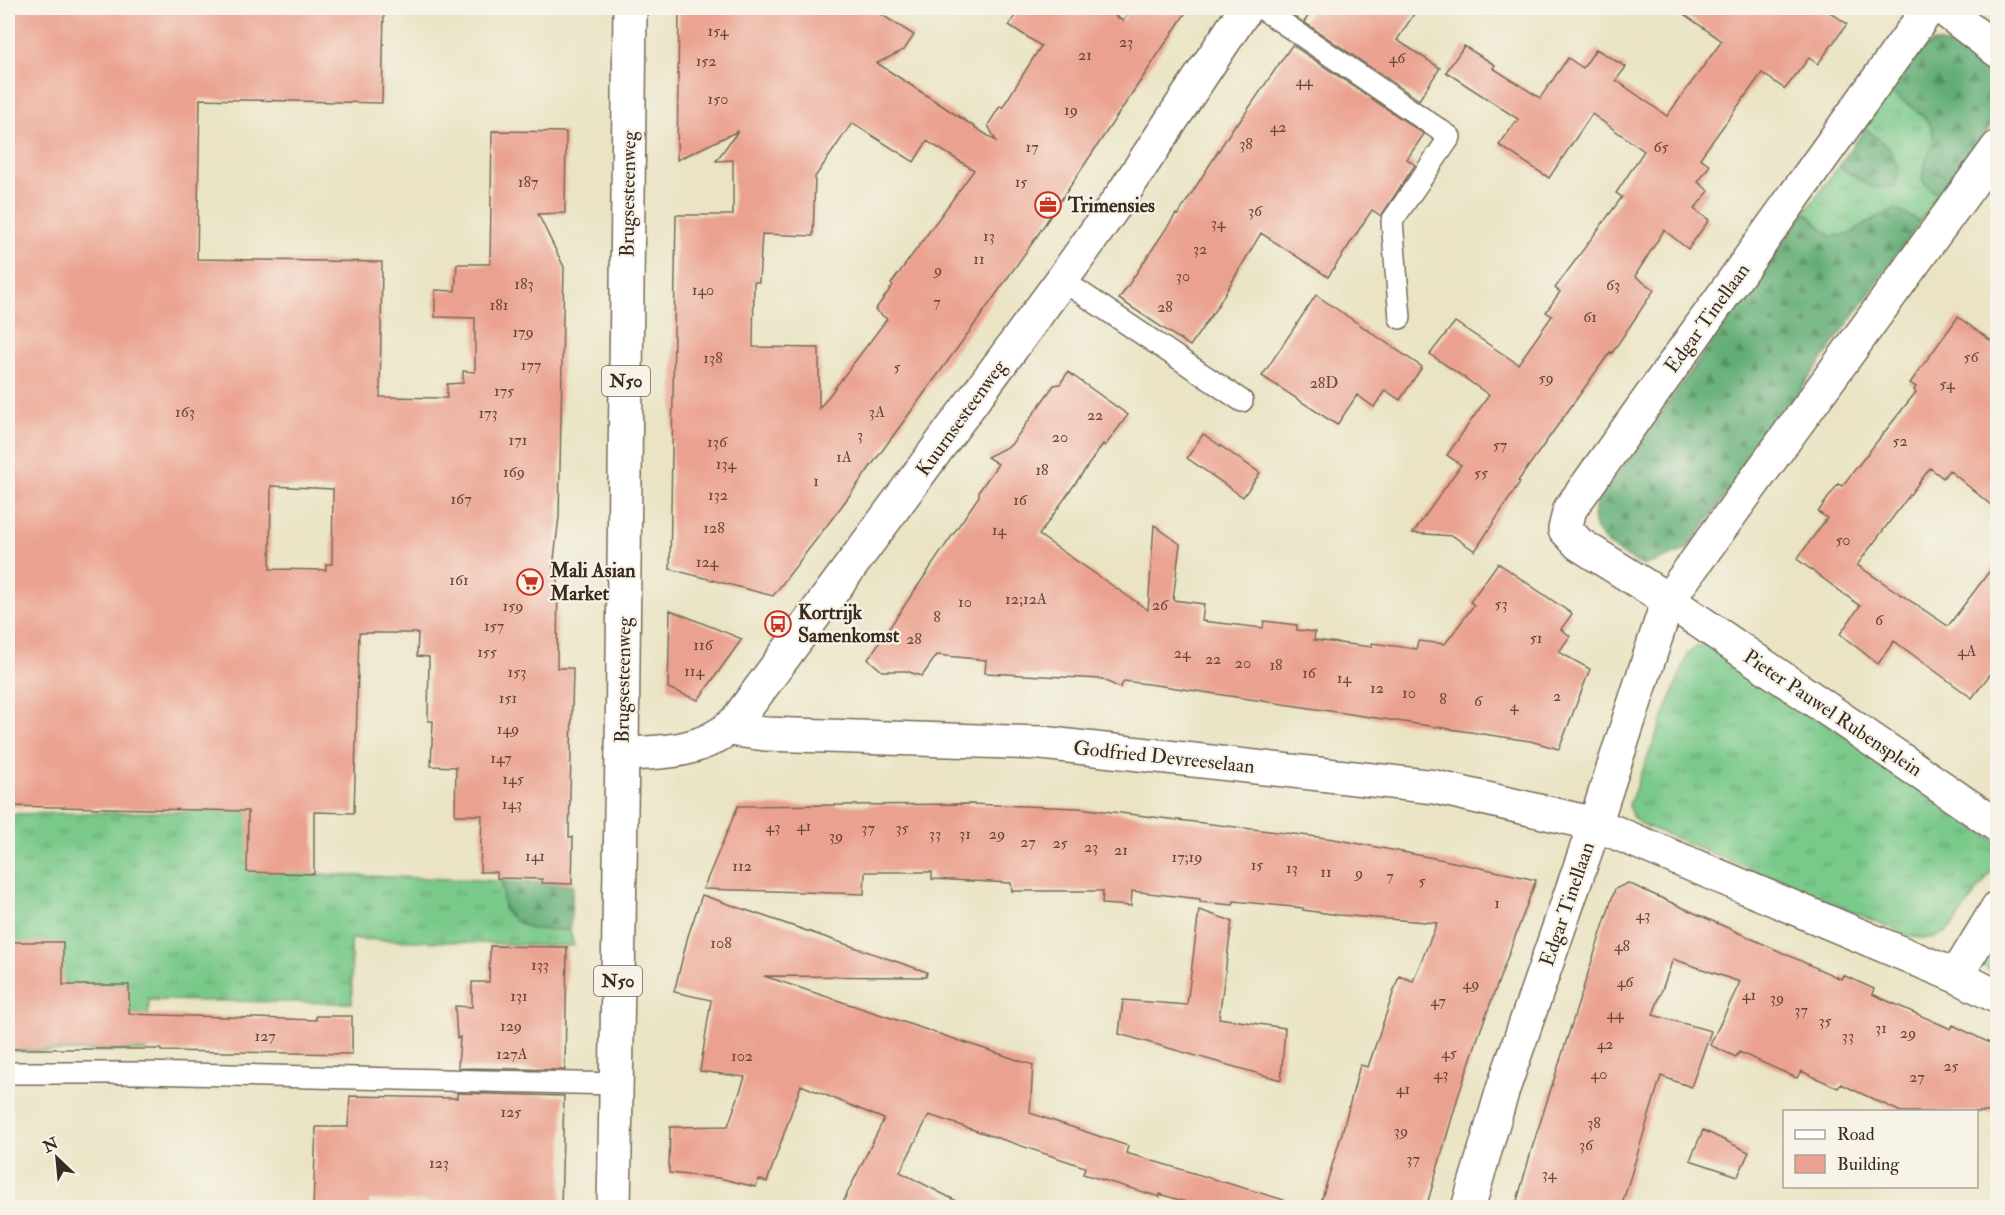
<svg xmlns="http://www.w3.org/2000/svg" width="2005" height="1215" viewBox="0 0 2005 1215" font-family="'IM FELL Double Pica',serif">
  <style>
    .grass { fill: url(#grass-tufts); stroke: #5a7a54; stroke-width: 1.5 }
    .forest { fill: url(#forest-firs); stroke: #4e6c4a; stroke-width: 1.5 }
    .building { fill: #eba18f; fill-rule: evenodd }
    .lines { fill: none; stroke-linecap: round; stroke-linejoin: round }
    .lane-casing { stroke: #786b58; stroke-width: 24 }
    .street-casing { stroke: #786b58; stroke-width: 36 }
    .secondary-casing { stroke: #786b58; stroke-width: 36 }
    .primary-casing { stroke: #786b58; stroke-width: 36 }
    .lane { stroke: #fff; stroke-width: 21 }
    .street { stroke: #fff; stroke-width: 33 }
    .secondary { stroke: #fff; stroke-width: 33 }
    .primary { stroke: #fff; stroke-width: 33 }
    .labels { text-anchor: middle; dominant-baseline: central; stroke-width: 4.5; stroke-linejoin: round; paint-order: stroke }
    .number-label { font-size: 16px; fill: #67483a }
    .shield { fill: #f7f3e8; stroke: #73665b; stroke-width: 1.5 }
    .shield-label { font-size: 18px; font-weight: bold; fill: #3b2a1e }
    .street-label { font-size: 20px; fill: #3b2a1e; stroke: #f7f3e8 }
    .poi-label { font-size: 20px; font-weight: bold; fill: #3b2a1e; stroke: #f7f3e8; text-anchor: start }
  </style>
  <defs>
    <pattern id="grass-tufts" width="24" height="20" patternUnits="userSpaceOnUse" patternTransform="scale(1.5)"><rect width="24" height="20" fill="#79c98a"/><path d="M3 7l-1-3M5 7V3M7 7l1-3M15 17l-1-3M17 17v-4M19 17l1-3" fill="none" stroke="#64a370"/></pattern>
    <pattern id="forest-firs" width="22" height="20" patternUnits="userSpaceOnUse" patternTransform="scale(1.5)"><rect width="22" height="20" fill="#62ad76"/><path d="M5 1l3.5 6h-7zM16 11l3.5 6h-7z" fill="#528d60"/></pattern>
  </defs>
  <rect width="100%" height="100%" fill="#f7f3e8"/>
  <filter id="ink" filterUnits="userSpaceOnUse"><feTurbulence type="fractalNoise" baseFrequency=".0167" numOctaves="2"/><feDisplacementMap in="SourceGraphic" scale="12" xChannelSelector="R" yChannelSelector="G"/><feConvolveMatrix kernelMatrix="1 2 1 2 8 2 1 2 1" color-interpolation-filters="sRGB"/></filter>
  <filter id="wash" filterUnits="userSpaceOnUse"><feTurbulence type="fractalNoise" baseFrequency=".008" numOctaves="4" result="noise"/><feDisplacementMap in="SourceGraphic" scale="24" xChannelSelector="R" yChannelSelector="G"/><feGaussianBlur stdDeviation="1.35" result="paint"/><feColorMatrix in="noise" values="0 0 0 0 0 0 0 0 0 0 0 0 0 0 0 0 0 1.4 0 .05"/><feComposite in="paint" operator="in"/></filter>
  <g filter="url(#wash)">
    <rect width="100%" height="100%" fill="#eae4c5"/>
    <!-- grass -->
    <path class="grass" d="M1888,91C1905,103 1941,120 1933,145C1930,157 1925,168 1922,181L1938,195L1920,222L1896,209L1876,218L1848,235L1830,236L1805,212L1839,166L1871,187L1890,149L1865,128Z
      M1712,643L1996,842L1998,854L1996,865L1950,929C1937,939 1929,939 1913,937L1639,823L1632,816L1629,805L1688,654L1698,646Z
      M248,811L314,874L502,881L504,910L531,929L570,930L574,946L351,939L352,1003L149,1000L147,1051H8V814Z
      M1997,931V974L1977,964Z"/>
    <!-- forest -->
    <path class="forest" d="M1935,42C1958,44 1979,66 1997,80V118L1938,195L1922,181L1926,160L1934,143L1932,127L1921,113L1888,91C1901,73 1914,52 1935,42Z
      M1865,128L1890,149L1898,168L1896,187H1871L1839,166Z
      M1896,209L1920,222L1687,550L1643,566C1625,555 1593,541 1593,516C1593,512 1596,506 1597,502L1805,212L1830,236L1848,235L1876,218Z
      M502,881L573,884L570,930L531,929L515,921L504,910Z"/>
    <g id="blocks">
      <!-- building -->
      <path class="building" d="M8,8H384L382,103L200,99L197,259L382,262L380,397L447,398V384L463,383V371L475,372V318L435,317V290L455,291L457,264H490L492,131L566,132L565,213L538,214L564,267L559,517L553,568H558L557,668H573L569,837H573L572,884L542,883V879L497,878V872H480L482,815H455L456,767L431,766L433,721H428L429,657L417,656L418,633H359L354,813L314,812V874L247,872L248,811L8,806ZM271,486L333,489L332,564H326V570L270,569Z
        M679,8H871L914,35L904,50L877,63L996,141L988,125L1000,106L1002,108L1041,46L1009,25L1020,8H1103L1123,21L1131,8H1189L1033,242L980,317L841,507L773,596L670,569L676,215H733V160L716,161L738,131L677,160ZM852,123L914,162L927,141L974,170L891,284L893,285L875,310L887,319L819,409V348L753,347L754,282H759L762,234L813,236L815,177Z
        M1314,8H1418L1397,40L1440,68L1419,100L1304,22Z
        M1675,8H1824L1847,24L1818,64L1809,58L1785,89L1762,73L1700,158L1710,165L1698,182L1709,191L1694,209L1709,220L1688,249L1664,230L1635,276L1654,290L1612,353L1610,352L1518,481L1520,482L1475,551L1453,536L1413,533L1461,465L1447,455L1489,395L1430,354L1455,322L1518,364L1552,316L1546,312L1560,292L1555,288L1622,197L1616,193L1644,151L1592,114L1549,178L1499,145L1518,119L1446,72L1464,46L1495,65L1493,68L1540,98L1568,58L1583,68L1596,49L1626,67L1616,80L1667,116L1722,41Z
        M1292,45L1424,134L1407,159L1415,165L1381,216L1372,210L1328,277L1261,233L1217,307L1190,346L1119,299L1176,214L1178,215L1236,123L1238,124Z
        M1316,295L1422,367L1400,400L1385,390L1374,407L1357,395L1337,425L1262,376Z
        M1958,317L1998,346V511L1949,470L1943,478L1930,468L1857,565L1948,626L1998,560V664L1972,698L1894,641L1878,664L1840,634L1860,606L1797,559L1827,518L1818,512L1838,484L1842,486L1916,392L1914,390L1916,387L1910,383Z
        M1068,372L1128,415L1105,446L1103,444L1039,535L1148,610L1154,525L1180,544L1173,600L1204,604L1202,621L1263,628L1264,621L1297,625V630L1315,632L1314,640L1372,647V643L1416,649L1418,641L1445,644L1474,605L1470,602L1498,563L1572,614L1561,629L1570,636L1559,652L1590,669L1559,749L1530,741L1163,686L1124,681L1120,688L1102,679L985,673L986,660L937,655L922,676L906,671H882L868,659L979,496V491L998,464L987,457L1011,445L1054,385L1060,384Z
        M1203,434L1260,473L1243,497L1187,458Z
        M670,610L742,639L698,700L668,688Z
        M968,804L1079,808L1334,839L1444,860L1536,880L1478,1037L1458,1097L1426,1208H1319L1342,1133L1360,1065L1368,1067L1399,976L1413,981L1437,923L1339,915L1303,910V908L1234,901L1233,905L1200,902V899L1132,891L1131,906L1102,904L1103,891H1012L1011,883L932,879V872H865L864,894L703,889L738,806Z
        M1628,883L1841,979L1843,975L1874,989L1872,994L1951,1029L1953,1025L1998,1047V1112H1901L1841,1084L1838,1088L1801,1071L1797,1078L1739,1052L1736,1057L1710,1045L1740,982L1673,959L1653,1015L1711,1031L1691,1087L1661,1076L1621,1208H1515L1532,1148L1615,889Z
        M702,895L927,972L926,977L764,976L1033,1065L1030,1113L1128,1146L1126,1153L1284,1200L1283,1208H1205L1160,1194V1197L1083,1174L1085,1167L929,1115L900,1172L970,1208H840L884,1119L801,1085L767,1182L759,1179L756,1187L719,1178L669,1173L670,1127L728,1126L745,1077L700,1071L711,1000L674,992L688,936Z
        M1199,910L1232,921L1219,1018L1285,1028L1281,1080L1119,1034L1123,1000L1187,1005Z
        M8,942H63V985H129V1014L316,1020V1016H352V1054L161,1051V1049H8Z
        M490,946L567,947L565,1070L458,1068L460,1037L457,1038L455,1006L472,1007V982H489Z
        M457,1093L564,1096L561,1208H431V1202L369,1200V1208H313L316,1127H348L350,1096L457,1098Z
        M1703,1130L1749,1152L1738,1176L1690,1160Z"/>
    </g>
  </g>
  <g filter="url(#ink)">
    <use href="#blocks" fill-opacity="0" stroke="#786b58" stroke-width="1.5"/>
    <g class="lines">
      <!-- lane casing -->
      <g class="lane-casing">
        <path id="lane" d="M1261,8L1450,137L1392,221L1400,318
          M1062,280L1242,401
          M8,1073H141L616,1084"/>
      </g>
      <!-- street casing -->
      <g class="street-casing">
        <path id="street" d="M1929,8L1570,509L1565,529L1579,544L1668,600L1998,826
          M1942,8L1998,51
          M729,729L765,734L1042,743L1435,787L1595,824L1956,976L1998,997
          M1956,976L1998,907
          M1468,1208L1503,1089L1595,824L1668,600L1998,147"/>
      </g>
      <!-- secondary casing -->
      <g class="secondary-casing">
        <path id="secondary" d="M622,754C663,753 707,752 737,720L1062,280L1120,198L1246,8"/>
      </g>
      <!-- primary casing -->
      <g class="primary-casing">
        <path id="primary" d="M614,1208L622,754L630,8"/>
      </g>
      <!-- lane -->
      <use href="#lane" class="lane"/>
      <!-- street -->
      <use href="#street" class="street"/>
      <!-- secondary -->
      <use href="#secondary" class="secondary"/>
      <!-- primary -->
      <use href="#primary" class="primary"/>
    </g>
  </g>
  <!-- icons -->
  <defs>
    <g id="office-ring" transform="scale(1.35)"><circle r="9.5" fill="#f7f3e8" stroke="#c8321e" stroke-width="1.5"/><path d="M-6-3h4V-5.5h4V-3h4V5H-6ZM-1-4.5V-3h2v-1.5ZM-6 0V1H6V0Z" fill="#c8321e"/></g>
    <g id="supermarket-ring" transform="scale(1.35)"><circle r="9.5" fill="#f7f3e8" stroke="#c8321e" stroke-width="1.5"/><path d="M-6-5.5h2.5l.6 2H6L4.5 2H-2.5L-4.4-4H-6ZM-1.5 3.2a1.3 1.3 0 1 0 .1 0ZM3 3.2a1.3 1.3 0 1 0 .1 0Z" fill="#c8321e"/></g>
    <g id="bus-ring" transform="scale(1.35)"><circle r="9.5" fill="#f7f3e8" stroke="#c8321e" stroke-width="1.5"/><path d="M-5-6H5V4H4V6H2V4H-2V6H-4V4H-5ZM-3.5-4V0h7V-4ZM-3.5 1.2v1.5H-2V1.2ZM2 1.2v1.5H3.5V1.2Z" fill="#c8321e"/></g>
  </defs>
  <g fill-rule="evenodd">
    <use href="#office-ring" x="1048" y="205"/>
    <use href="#supermarket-ring" x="530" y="582"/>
    <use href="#bus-ring" x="778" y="624"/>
  </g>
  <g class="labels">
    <!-- number labels -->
    <g class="number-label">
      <text x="718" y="31">154</text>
      <text x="1126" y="42">23</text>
      <text x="1085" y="55">21</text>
      <text x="1397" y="58">46</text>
      <text x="706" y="61">152</text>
      <text x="1304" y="81">44</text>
      <text x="718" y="99">150</text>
      <text x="1071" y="110">19</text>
      <text x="1278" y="127">42</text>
      <text x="1246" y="144">38</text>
      <text x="1032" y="147">17</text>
      <text x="1661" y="147">65</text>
      <text x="528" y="182">187</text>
      <text x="1021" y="182">15</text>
      <text x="1255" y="211">36</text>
      <text x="1218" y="223">34</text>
      <text x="989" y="236">13</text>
      <text x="1200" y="249">32</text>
      <text x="979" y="259">11</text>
      <text x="938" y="270">9</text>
      <text x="1183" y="276">30</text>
      <text x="524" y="284">183</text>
      <text x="1613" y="285">63</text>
      <text x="703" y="290">140</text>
      <text x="937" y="302">7</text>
      <text x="499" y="305">181</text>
      <text x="1165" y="307">28</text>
      <text x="1590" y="317">61</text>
      <text x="523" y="332">179</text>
      <text x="1971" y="357">56</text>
      <text x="713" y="358">138</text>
      <text x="531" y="365">177</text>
      <text x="897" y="367">5</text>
      <text x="1546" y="378">59</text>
      <text x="1324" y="383">28D</text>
      <text x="1947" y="384">54</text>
      <text x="504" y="391">175</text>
      <text x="185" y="412">163</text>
      <text x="877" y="412">3A</text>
      <text x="488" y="413">173</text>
      <text x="1095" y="415">22</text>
      <text x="860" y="435">3</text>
      <text x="1060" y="437">20</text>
      <text x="518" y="440">171</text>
      <text x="1900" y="441">52</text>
      <text x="717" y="442">136</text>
      <text x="1500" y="445">57</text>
      <text x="844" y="457">1A</text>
      <text x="726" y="464">134</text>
      <text x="1042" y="470">18</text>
      <text x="514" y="472">169</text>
      <text x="1481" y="473">55</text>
      <text x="816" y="481">1</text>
      <text x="718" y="495">132</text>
      <text x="461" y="499">167</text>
      <text x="1020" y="500">16</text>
      <text x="714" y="528">128</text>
      <text x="999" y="530">14</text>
      <text x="1843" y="540">50</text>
      <text x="707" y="562">124</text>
      <text x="459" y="580">161</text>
      <text x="1026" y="599">12;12A</text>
      <text x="965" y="602">10</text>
      <text x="1501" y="604">53</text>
      <text x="1160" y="605">26</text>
      <text x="513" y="606">159</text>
      <text x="937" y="617">8</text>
      <text x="1879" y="620">6</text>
      <text x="494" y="626">157</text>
      <text x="1536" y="638">51</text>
      <text x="914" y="639">28</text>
      <text x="703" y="645">116</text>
      <text x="1967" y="651">4A</text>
      <text x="487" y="652">155</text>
      <text x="1182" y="653">24</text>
      <text x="1213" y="659">22</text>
      <text x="1243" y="663">20</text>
      <text x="1276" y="665">18</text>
      <text x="694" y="671">114</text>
      <text x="517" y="672">153</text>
      <text x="1309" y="673">16</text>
      <text x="1344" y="678">14</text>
      <text x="1377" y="688">12</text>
      <text x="1409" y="693">10</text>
      <text x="1557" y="696">2</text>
      <text x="508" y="698">151</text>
      <text x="1443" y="699">8</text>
      <text x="1478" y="701">6</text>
      <text x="1514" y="706">4</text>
      <text x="508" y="729">149</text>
      <text x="501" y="758">147</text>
      <text x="513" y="779">145</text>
      <text x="512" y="804">143</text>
      <text x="804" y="826">41</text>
      <text x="773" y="827">43</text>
      <text x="868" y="828">37</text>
      <text x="902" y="828">35</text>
      <text x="935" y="834">33</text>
      <text x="965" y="834">31</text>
      <text x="997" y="834">29</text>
      <text x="836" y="836">39</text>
      <text x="1028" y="842">27</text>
      <text x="1060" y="843">25</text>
      <text x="1091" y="847">23</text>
      <text x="1121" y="850">21</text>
      <text x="535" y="856">141</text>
      <text x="1187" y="857">17;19</text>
      <text x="1257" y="865">15</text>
      <text x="742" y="866">112</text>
      <text x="1292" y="868">13</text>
      <text x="1326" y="872">11</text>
      <text x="1359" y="873">9</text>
      <text x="1390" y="876">7</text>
      <text x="1422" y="881">5</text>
      <text x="1497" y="903">1</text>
      <text x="1643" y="915">43</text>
      <text x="721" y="943">108</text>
      <text x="1622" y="946">48</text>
      <text x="540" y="965">133</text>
      <text x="1625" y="982">46</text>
      <text x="1471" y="984">49</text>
      <text x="1749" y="995">41</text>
      <text x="519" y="996">131</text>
      <text x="1777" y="998">39</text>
      <text x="1438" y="1001">47</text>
      <text x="1801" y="1010">37</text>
      <text x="1615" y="1014">44</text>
      <text x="1825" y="1021">35</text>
      <text x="511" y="1026">129</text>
      <text x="1881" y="1028">31</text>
      <text x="1908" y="1033">29</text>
      <text x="265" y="1036">127</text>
      <text x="1848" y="1036">33</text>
      <text x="1605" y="1044">42</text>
      <text x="1449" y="1053">45</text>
      <text x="512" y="1054">127A</text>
      <text x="742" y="1056">102</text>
      <text x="1951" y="1066">25</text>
      <text x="1441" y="1074">43</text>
      <text x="1599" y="1074">40</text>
      <text x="1917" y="1077">27</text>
      <text x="1403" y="1089">41</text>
      <text x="511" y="1112">125</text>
      <text x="1594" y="1123">38</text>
      <text x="1401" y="1131">39</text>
      <text x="1586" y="1145">36</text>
      <text x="1413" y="1159">37</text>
      <text x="439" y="1163">123</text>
      <text x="1549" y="1174">34</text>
    </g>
    <!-- shield labels -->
    <g class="shield">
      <rect x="602" y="366" width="48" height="30" rx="4.5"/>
      <rect x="594" y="966" width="48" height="30" rx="4.5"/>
    </g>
    <g class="shield-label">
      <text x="626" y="381">N50</text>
      <text x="618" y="981">N50</text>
    </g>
    <!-- street labels -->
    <g class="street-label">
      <text transform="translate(628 194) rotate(-89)">Brugsesteenweg</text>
      <text transform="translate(1707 318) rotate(-54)">Edgar Tinellaan</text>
      <text transform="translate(961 418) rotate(-54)">Kuurnsesteenweg</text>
      <text transform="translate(623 680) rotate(-89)">Brugsesteenweg</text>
      <text transform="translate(1833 713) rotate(34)">Pieter Pauwel Rubensplein</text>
      <text transform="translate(1164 757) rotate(6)">Godfried Devreeselaan</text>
      <text transform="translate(1567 904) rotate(-71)">Edgar Tinellaan</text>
    </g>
    <!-- poi labels -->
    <g class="poi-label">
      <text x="1068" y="205">Trimensies</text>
      <text x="550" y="570">Mali Asian<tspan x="550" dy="23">Market</tspan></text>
      <text x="798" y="612">Kortrijk<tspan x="798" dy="23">Samenkomst</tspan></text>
    </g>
  </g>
  <!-- margin -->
  <rect width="2005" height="1215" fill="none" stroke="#f7f3e8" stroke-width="30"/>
  <!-- legend -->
  <rect x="1783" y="1110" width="195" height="78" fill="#f7f3e8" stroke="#aca397" stroke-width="1.5"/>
  <rect x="1795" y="1130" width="30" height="9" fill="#ffffff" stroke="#aca397" stroke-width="1.5"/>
  <text x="1837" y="1140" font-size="18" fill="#3b2a1e">Road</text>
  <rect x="1795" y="1155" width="30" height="18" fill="#eba18f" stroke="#aca397" stroke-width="1.5"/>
  <text x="1837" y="1170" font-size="18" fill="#3b2a1e">Building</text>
  <!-- north arrow -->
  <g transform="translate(57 1158) rotate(334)" stroke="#f7f3e8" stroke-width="4.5" paint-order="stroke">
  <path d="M0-4.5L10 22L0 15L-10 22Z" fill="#3b2a1e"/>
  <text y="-9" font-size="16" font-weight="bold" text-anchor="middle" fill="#3b2a1e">N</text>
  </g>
</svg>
